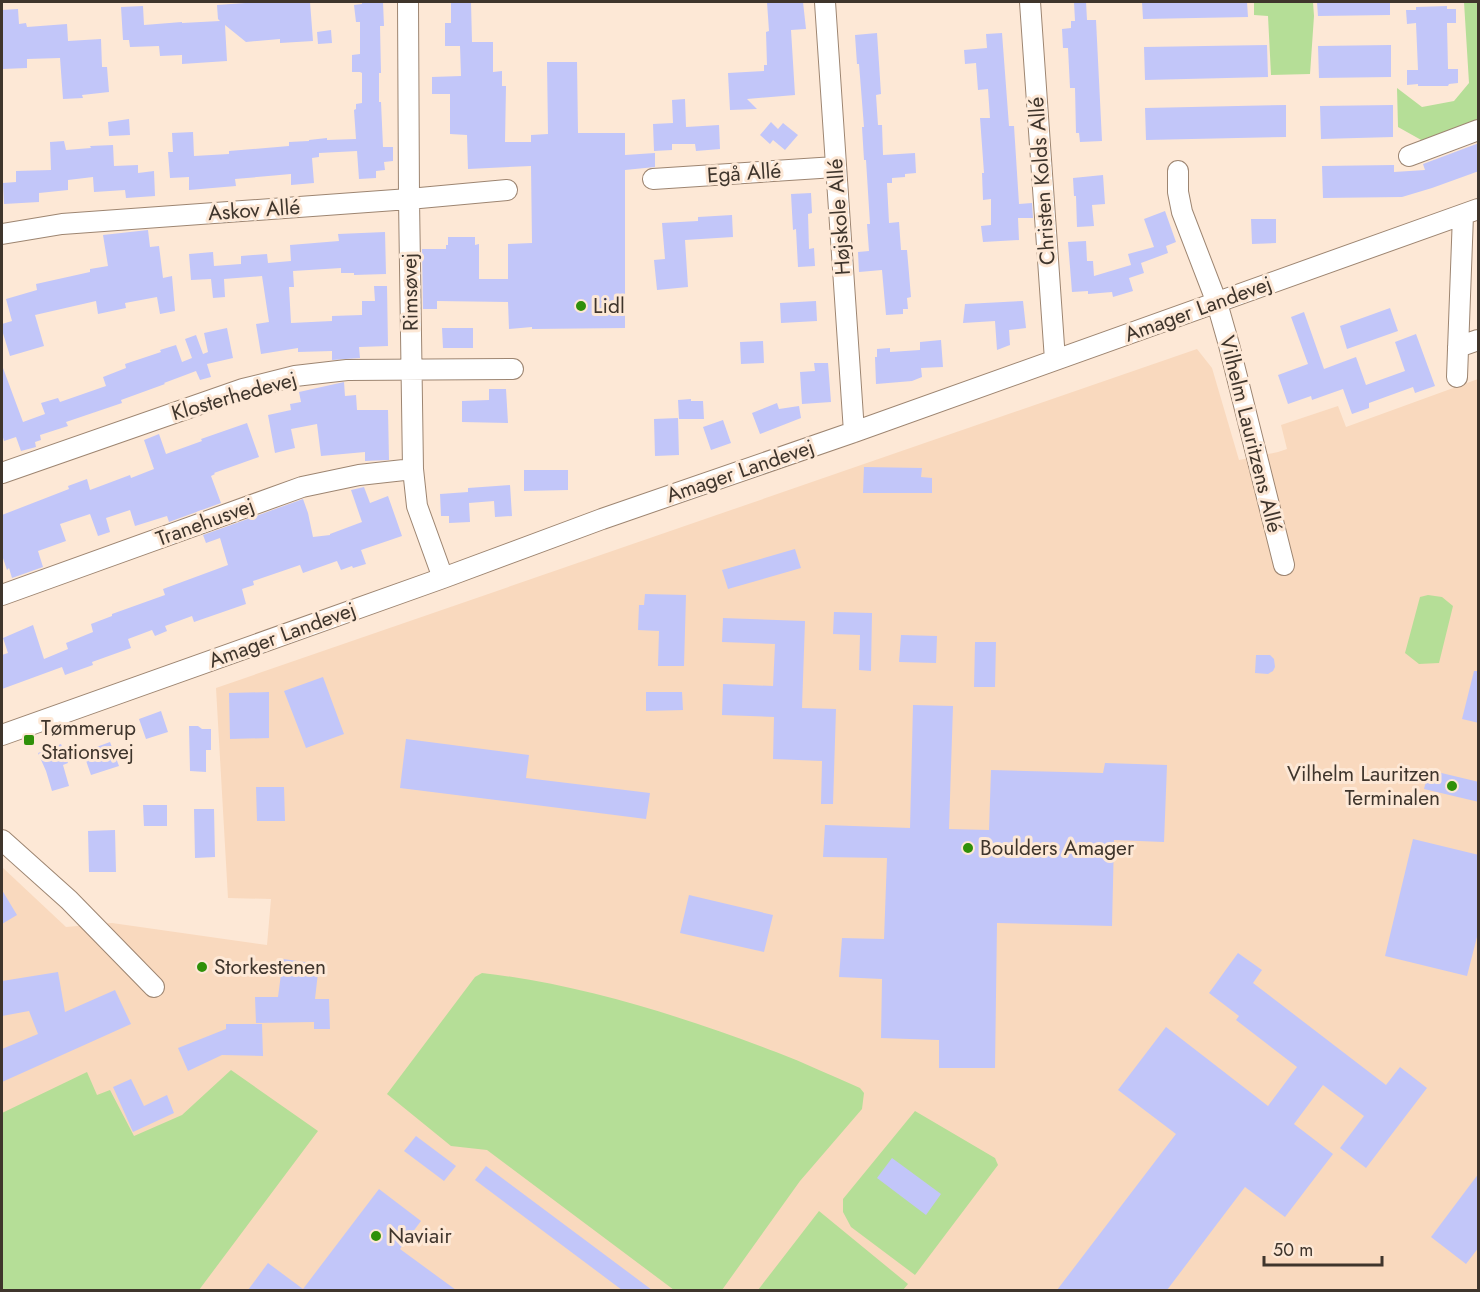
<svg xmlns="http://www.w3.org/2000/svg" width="1480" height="1292" viewBox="0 0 1480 1292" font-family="Jost,sans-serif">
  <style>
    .built { fill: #f9d9be }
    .green { fill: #b5de97 }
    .building { fill: #c2c6f9 }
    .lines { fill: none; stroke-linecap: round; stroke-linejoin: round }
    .minor-casing { stroke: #9d8571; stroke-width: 22 }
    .minor { stroke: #fff; stroke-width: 20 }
    .poi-dot { fill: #2f9009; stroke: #fde8d6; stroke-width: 2 }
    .labels { text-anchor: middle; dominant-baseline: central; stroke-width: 6; stroke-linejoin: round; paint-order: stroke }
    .street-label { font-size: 21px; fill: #3f352c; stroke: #fde8d6 }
    .poi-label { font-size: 21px; fill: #3f352c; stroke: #fde8d6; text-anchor: start }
  </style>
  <rect width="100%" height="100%" fill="#fde8d6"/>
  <!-- built -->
  <path class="built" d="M1197,349L1212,368L1239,460L1278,452L1287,449L1281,425L1338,406L1346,427L1478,379V1290H2V867L66,927L112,923L267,945L271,899L228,898L216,688Z"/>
  <!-- green -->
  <path class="green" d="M1254,2H1313L1314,16L1310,74L1271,75L1268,16L1254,15Z
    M1464,2H1478V121L1423,141L1398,127L1397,88L1422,107L1454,101L1469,83Z
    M1428,595L1442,597L1453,606L1439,663L1419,664L1405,653L1420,597Z
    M482,973C581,984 684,1017 776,1052C805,1063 832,1076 860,1088L864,1093L862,1109L800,1181L722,1290H674L487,1150L451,1146L387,1094L475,977Z
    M231,1070L318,1131L199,1290H2V1113L87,1072L97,1095L110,1090L134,1136L182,1115Z
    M915,1111L995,1158L998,1165L915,1275L851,1227L843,1212V1199Z
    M819,1211L908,1284L903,1290H758Z"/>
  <!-- building -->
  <path class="building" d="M261,2H310L313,41L280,43V39L246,42L225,25L227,61L182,64V55L160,56L159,46L130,47L129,40H123L121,7L143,6L144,25L182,22V23L220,21L218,19L217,5Z
    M362,2H383L384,26H380L381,73H379V102H381L383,147H393V161L384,162L385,170L376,171V178L359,179L357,151L319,153V157L312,158L314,183L291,185V174L235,179L236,186L189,190V177L170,178L168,152H173L172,133L193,132L194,156L229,154V151L289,146V142L309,141V140L327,138V140L356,139L354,110L356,109V104L362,103V73L360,72H352V55L360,54V22H356L354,5L362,4Z
    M451,2H471L472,42H493V72L502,71V86H506L505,142H531V135L548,134L547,62H577L578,133H625V155L655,153V167L625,170V328L532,329V327L509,329L508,302L437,301V309H423L422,249H446V245H448V237H475V245L479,244V279H508V244L532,243L531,166L468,169L467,135L450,134V94H432V77L461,76L460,46H445V23H451Z
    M767,2H803L806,29L791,30L795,95L747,99L757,109L730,110L728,73L764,71V65H767L766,32L769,31Z
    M1074,2H1086L1087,20H1096L1102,141L1080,142L1079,133H1076L1075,88H1070L1068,48H1063L1062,29L1071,28V21H1075Z
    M1142,2H1247L1248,17L1143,19Z
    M1317,2H1390V15L1318,16Z
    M1447,6V9H1456V23H1447L1448,69H1458V83L1449,84L1448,86H1418V84L1407,85V70H1418L1416,23L1407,24L1406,10H1416V7Z
    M18,9L19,24L26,23L27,27L67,24L68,41L101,39L102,67H107L109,92L82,95L83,98L63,99L60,58L27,59V68L2,69V10Z
    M331,30L332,43L318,44L317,32Z
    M877,33L881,94L876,95L878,125H882L883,155L915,153L916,173L905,174V177L892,178V183H887L889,223L899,222L901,250H907L911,297L907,298L908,309H903V314L886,315L882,270L859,272L858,252L869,251L867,224H870L866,160H864L862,127H864L859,64H857L855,35Z
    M1002,33L1009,126H1014L1019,204L1032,203L1033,218H1018L1019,240L983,242L981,226L991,225V199L983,200L982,173H984L980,118H990L988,89L978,90L976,63L965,64L964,50L987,48L986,34Z
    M1267,45L1268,77L1145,80L1144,47Z
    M1391,45V77L1319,78L1318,46Z
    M685,99L686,127L719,125L720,149L696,151L695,144H672V150L654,151L653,124L673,123L672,100Z
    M1286,105V137L1146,140L1145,108Z
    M1393,105V137L1321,139L1320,106Z
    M129,119L130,135L109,136L108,122Z
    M771,122L778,129L783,123L798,135L785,150L773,140L770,144L760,135Z
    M64,141L66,150L91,148L90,146L113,145L114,166L138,165V173L154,171L155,196L126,198L125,190L94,192L93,177L68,180V190L39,193V202L4,204L3,183L16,182V171L51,170L50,142Z
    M1479,143V171L1432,188L1402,197L1323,198L1322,166L1394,165V172L1425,170L1423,164Z
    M1103,175L1105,204L1092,205L1094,226L1077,227L1076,196H1074L1073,178Z
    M811,193L812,213L808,214L809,249L814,248L815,266L798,267L796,229L793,230L791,194Z
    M1165,211L1176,242L1166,246L1168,253L1141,263L1144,273L1129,278L1133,291L1113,297L1112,292L1088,294V291L1072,292L1068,242L1086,241L1087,261H1093L1094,276L1131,265L1128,254L1154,247L1144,219Z
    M732,215L733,237L685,240L688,287L657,290L654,260L665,259L662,223L698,221V217Z
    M1251,219H1276V243L1252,244Z
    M148,230L150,247L159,246L163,278L172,276L175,311L160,314L157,297L125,303L126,308L98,314L96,301L35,315L44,346L10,356L2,330V324L12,321L6,299L37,290L36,284L90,272V269L108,266L103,235Z
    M385,232L386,274L354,275V273H341V268L293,271L294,287H289L291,323L332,321V316L362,315V301H375L374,286H387L388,346L359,347L360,358L332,360V351L298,352V348L261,354L256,324L269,322L262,276L224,279L225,297L213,298L211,279L191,280L189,254L213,252L214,266L241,264V256L267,254L268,263L291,261L290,245L339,241L338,234Z
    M816,301L817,321L781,323L780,303Z
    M1023,301L1026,328L1009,330L1010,345L997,350L995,321L963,323L965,304Z
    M1390,308L1398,331L1347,349L1340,326Z
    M1304,312L1324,369L1356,357L1366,385L1405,371L1395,342L1416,334L1435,386L1415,393L1413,387L1369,403V408L1352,414L1343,389L1312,400L1311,396L1288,404L1278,375L1308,364L1291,317Z
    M227,328L233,358L207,364L211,377L200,380L196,371L164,383L165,384L121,400L122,403L66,422L68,426L40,435L41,440L35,442L36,447L21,451L16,437L4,441L2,434V368H3L23,422L45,414L41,403L58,398L60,402L106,386L103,377L126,368L125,364L161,352L160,350L176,345L182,362L192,358L185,339L196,335L203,354L208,352L204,333Z
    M442,328H473V348H443Z
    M941,340L943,367L921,368L922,377L912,381L876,384L875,357H877V349L890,348V352L920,350V342Z
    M763,341L764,363L741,364L740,342Z
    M814,363H828L831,402L802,404L800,372L815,371Z
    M344,382L345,396L356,395L357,410H388L389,460L365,461V452L321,456L317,424L291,429L295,448L275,453L268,415L291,410L290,404L301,402L299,392Z
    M489,389H506L508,423L462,422V401L489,400Z
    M691,399V401H703L704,419H679L678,400Z
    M777,403L779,409L799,406L801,418L760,434L752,413Z
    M678,418L679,455L655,456L654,419Z
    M723,420L731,443L711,450L703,427Z
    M247,423L259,457L214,473L215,474L211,476L221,503L169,522L167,516L135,526L130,510L106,518L110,532L98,536L90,514L60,524L66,541L38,551L43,567L12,578L9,568L7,570L2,555V515L69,489L68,486L87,479L90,490L130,475L131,478L154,469L144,440L159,434L166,454L202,441L201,439Z
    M864,467L922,468L921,477L932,478V493H863Z
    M524,470H568V490L524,491Z
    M510,485L512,516L495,517L494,501L469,503L470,522L449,523V516H441L440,494L468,492V488Z
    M364,487L370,503L388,496L402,536L361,550L366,564L353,568L352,566L341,570L337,561L303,573L300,565L253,581L254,585L242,589L246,604L194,622L192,616L165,626L167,631L155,636L152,630L128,639L131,648L92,662L93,665L65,675L62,667L2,689V655L8,653L3,638L33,625L44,659L68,649L66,643L93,632L91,624L112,616V614L165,595L163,589L228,565L220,538L206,543L203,535L303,499L308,513L313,537L330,535V534L362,522L351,490Z
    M795,549L801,568L728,589L722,570Z
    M645,594L686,595L684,666H658L659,631L638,630L639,605H644Z
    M834,612L872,613L871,671L859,670L860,635L833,634Z
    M723,618L805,621L802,708L836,709L833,804H821L822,761L773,759L774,717L722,715L723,684L773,686L775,644L722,642Z
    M901,635L937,636L936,663L899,662Z
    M975,642H996L995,687H974Z
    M1256,655H1270L1274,659L1275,667L1273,671L1268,674L1255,673Z
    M1474,671H1479V723L1462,719Z
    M323,677L344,734L306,748L284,691Z
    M269,692V738L230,739L229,693Z
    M646,692H682L683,710L646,711Z
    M913,705L953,706L949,829L989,830L991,770L1103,773L1105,763L1167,765L1164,842L1114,840L1112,926L997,923L995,1068H939V1040L881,1038L882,979L839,977L842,938L884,939L887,858L823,857L825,825L910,828Z
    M161,711L168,732L146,739L139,719Z
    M189,726H198L202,729H211V750H206V772L190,771Z
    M406,739L529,755L526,778L650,793L646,819L400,788Z
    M110,742L119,766L91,775L83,752Z
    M61,744L68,763L63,765L69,786L52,791L46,771L38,753Z
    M1429,770L1479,782V802L1424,789Z
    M256,787H284L285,821H257Z
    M143,805H167V826H144Z
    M194,809H214L215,857L195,858Z
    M115,830L116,872H89L88,831Z
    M1413,839L1479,855V929L1467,976L1385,956Z
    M2,890L17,915L2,924Z
    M689,895L773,915L764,952L680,933Z
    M1238,953L1262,970L1253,983L1386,1085L1400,1067L1427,1088L1366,1168L1340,1148L1364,1116L1323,1085L1294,1124L1333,1154L1285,1217L1245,1187L1167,1290H1057L1176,1134L1118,1090L1166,1027L1268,1106L1297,1067L1236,1020L1239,1016L1209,993Z
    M283,959L319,964L315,999H329L330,1029H314V1022L256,1023L255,997H278Z
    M58,972L65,1012L115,990L131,1024L2,1082V1049L38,1034L29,1011L2,1016V981Z
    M226,1024H262L263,1056L222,1055L188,1071L178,1048L226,1029Z
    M131,1079L144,1106L167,1095L174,1113L133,1132L113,1087Z
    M416,1136L456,1166L444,1181L404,1151Z
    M892,1158L941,1194L926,1215L877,1178Z
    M486,1166L652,1290H622L475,1180Z
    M1479,1173V1247L1466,1264L1431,1237Z
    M379,1189L421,1221L400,1249L456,1290H248L268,1263L303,1289Z"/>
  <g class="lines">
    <!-- minor casing -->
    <g class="minor-casing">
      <path id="minor" d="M408,2L409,199L413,469L417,506L443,578
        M825,2L854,432
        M1030,2L1055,360
        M1409,156L1478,130
        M1178,171V192L1182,212L1217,303L1229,345L1284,565
        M653,179L835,167
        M2,234L62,224L409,199L507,190
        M1458,347L1478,340
        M1457,377L1463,215
        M2,473L243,389L295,376L347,370L513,369
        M2,595L302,487L359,475L413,469
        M2,735L443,578L602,519L854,432L1478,209
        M2,840L69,900L154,987"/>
    </g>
    <!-- minor -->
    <use href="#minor" class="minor"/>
  </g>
  <!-- markers -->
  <g class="poi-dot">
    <circle cx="581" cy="306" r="6"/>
    <rect x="23" y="734" width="12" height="12" rx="3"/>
    <circle cx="1452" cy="786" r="6"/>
    <circle cx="968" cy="848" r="6"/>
    <circle cx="202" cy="967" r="6"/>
    <circle cx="376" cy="1236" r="6"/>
  </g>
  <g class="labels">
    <!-- street labels -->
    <g class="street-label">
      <text transform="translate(744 173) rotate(-4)">Egå Allé</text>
      <text transform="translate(1042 181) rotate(-94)">Christen Kolds Allé</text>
      <text transform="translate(254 210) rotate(-4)">Askov Allé</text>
      <text transform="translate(839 217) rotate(-94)">Højskole Allé</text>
      <text transform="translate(410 292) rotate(-91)">Rimsøvej</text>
      <text transform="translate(1198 309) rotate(-20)">Amager Landevej</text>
      <text transform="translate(234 396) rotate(-16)">Klosterhedevej</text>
      <text transform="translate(1251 434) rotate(76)">Vilhelm Lauritzens Allé</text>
      <text transform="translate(740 471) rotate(-19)">Amager Landevej</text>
      <text transform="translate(205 522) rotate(-20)">Tranehusvej</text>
      <text transform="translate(282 635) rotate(-20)">Amager Landevej</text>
    </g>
    <!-- poi labels -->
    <g class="poi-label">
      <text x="593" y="306">Lidl</text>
      <text x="41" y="728">Tømmerup<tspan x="41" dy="24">Stationsvej</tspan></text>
      <text x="1440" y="774" text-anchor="end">Vilhelm Lauritzen<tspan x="1440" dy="24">Terminalen</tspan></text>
      <text x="980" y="848">Boulders Amager</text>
      <text x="214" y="967">Storkestenen</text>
      <text x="388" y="1236">Naviair</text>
    </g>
  </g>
  <!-- border -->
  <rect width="1480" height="1292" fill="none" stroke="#3f352c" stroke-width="6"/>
  <!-- scale -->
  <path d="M1264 1256v9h118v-9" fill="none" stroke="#3f352c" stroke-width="3"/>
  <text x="1273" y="1256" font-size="18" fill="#3f352c" stroke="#fde8d6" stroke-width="4.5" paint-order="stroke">50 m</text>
</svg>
